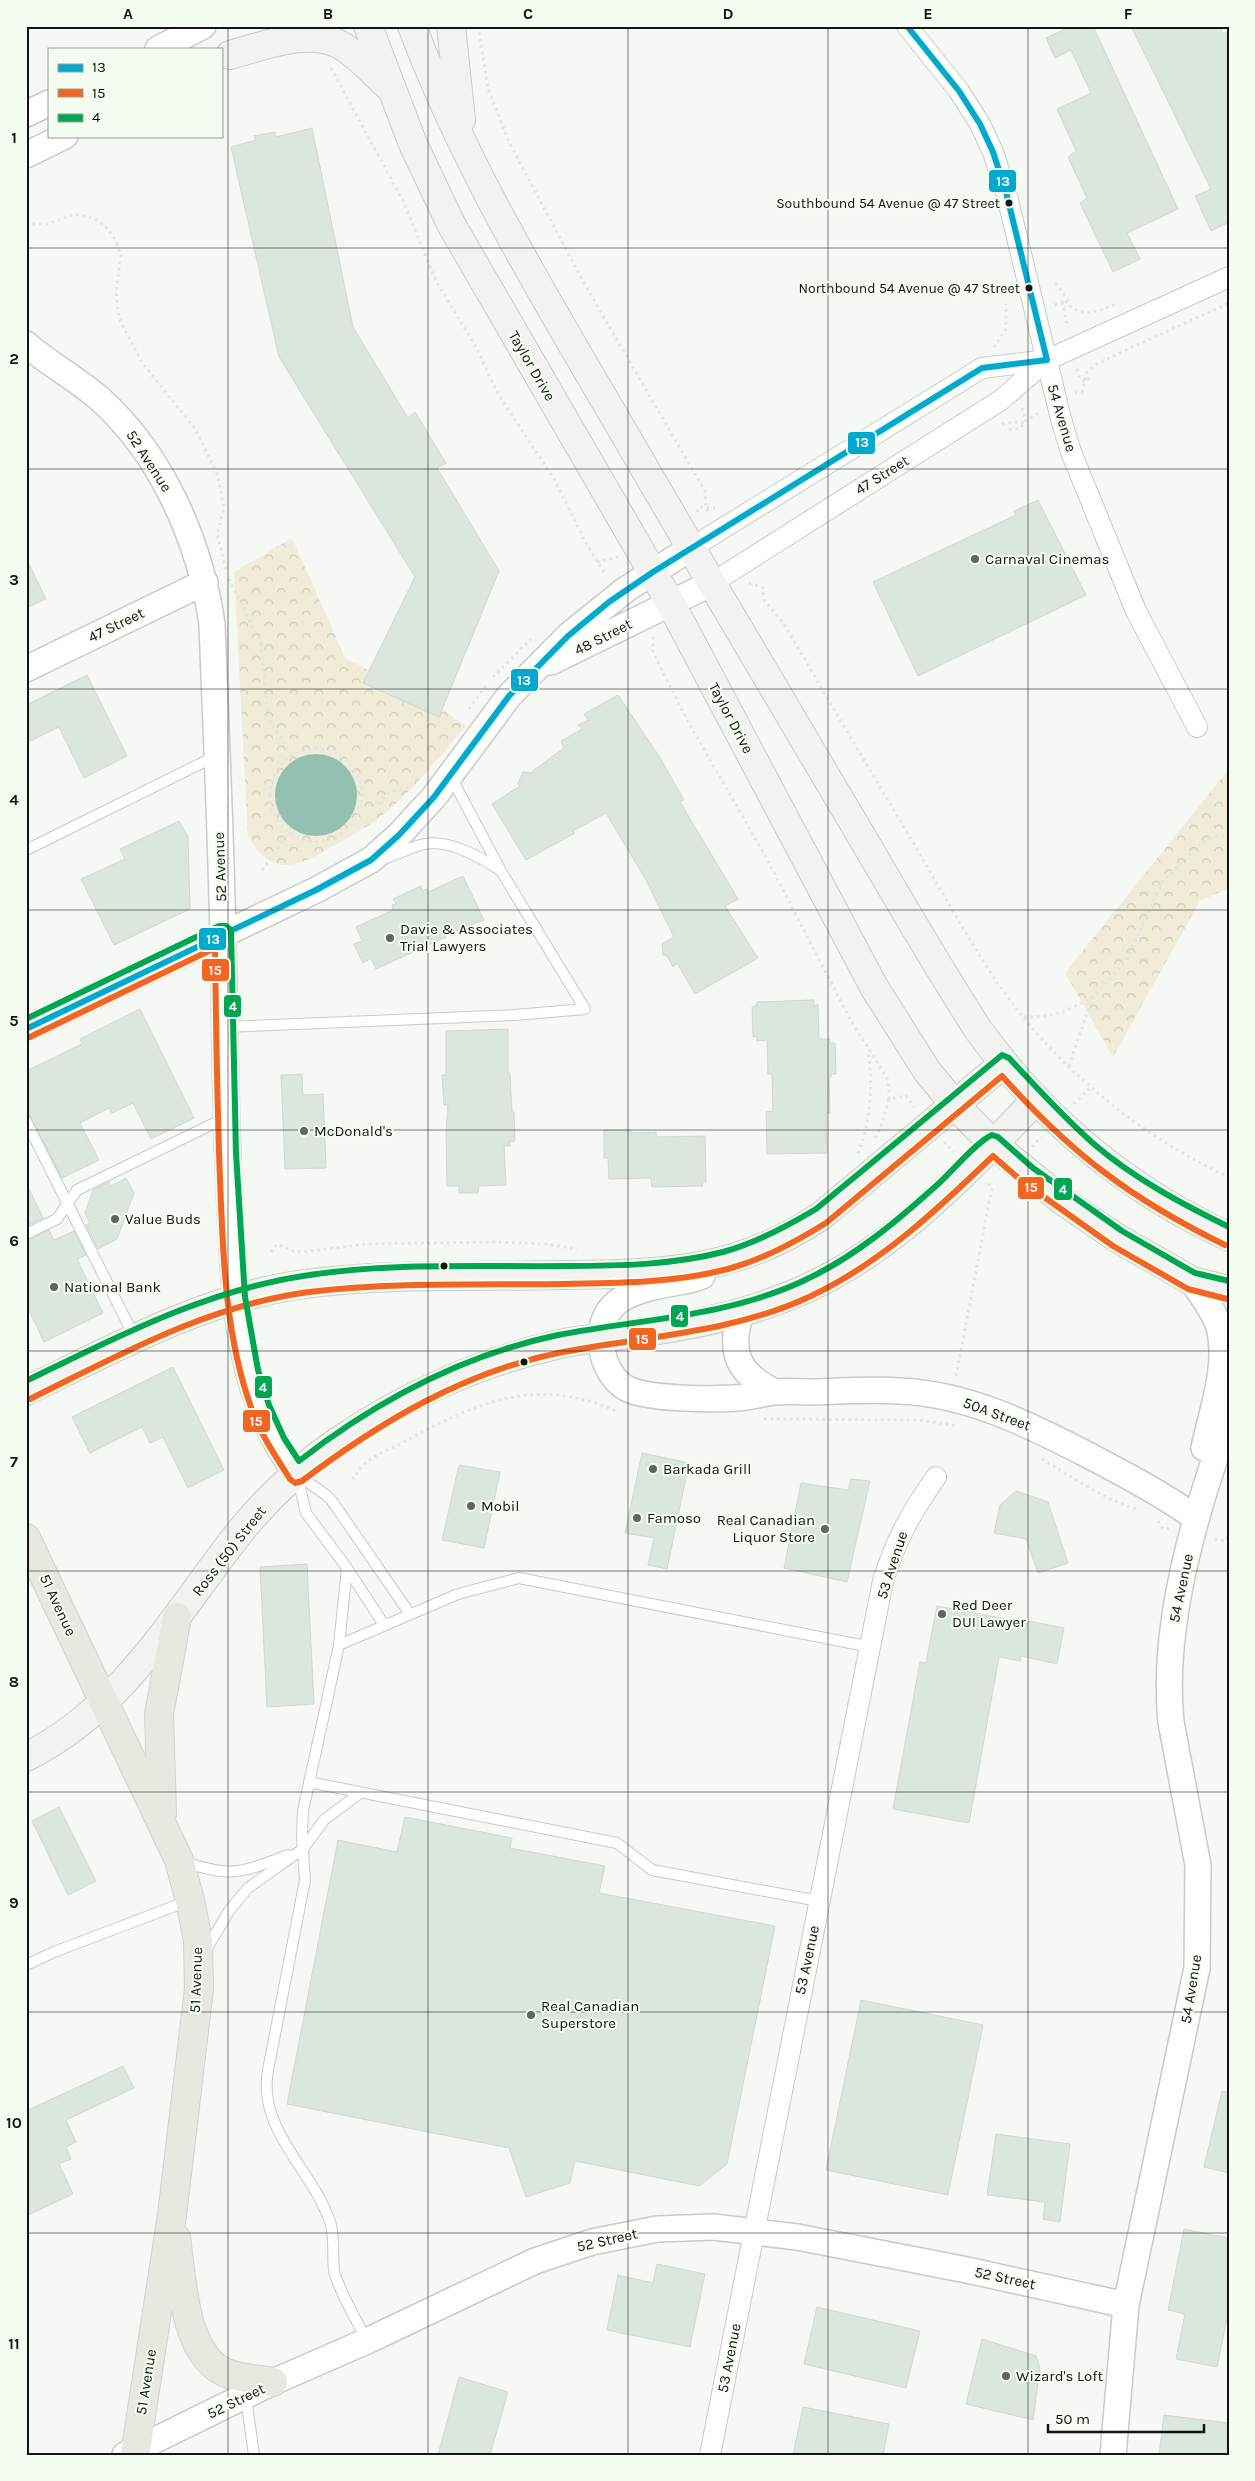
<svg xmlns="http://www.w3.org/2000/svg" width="1255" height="2481" viewBox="0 0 1255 2481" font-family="Karla,sans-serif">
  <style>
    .forest { fill: url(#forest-crowns) }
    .water { fill: #93c0b0 }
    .building { fill: #dbe6dc; stroke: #d3d6d2 }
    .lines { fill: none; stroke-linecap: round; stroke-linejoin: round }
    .service-casing { stroke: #c9cbc8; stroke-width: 12 }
    .minor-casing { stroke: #c9cbc8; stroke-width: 22 }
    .tertiary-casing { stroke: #c9cbc8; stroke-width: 28 }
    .secondary-casing { stroke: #c9cbc8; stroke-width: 30 }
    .primary-casing { stroke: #d0d2d0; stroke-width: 30 }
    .path { stroke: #e2e4e2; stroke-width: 3; stroke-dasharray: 2.5 4; stroke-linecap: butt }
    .service { stroke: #fefefd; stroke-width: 10 }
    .minor { stroke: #fefefd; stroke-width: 20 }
    .tertiary { stroke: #fefefd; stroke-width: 25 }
    .secondary { stroke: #f2f3f0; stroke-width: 28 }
    .primary { stroke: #e7e9e1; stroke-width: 28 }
    .bus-1-casing { stroke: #f4fbf0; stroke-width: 10 }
    .bus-2-casing { stroke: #f4fbf0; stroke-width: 10 }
    .bus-3-casing { stroke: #f4fbf0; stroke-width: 10 }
    .bus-1 { stroke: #00a9ce; stroke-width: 6 }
    .bus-2 { stroke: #f26522; stroke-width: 6 }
    .bus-3 { stroke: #00a651; stroke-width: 6 }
    .grid { fill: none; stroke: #121511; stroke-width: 1; stroke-opacity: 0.55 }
    .bus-dot { fill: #121511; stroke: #f4fbf0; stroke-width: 2 }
    .poi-dot { fill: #616460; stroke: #f4fbf0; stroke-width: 2 }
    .labels { text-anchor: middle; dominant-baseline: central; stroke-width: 4; stroke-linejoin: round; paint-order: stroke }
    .bus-label { font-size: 14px; fill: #121511; stroke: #f4fbf0; text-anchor: end }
    .street-label { font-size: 15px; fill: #121511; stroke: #f4fbf0 }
    .poi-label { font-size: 15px; fill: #121511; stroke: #f4fbf0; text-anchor: start }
    .line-badge { stroke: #f4fbf0; stroke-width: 2 }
    .badge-label { font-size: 14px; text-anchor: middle; font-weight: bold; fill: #fff }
    .neatline { fill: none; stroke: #121511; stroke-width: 2 }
    .grid-label { font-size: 16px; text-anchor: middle; font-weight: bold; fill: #121511 }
  </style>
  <defs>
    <pattern id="forest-crowns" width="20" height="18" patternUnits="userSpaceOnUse" patternTransform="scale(1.25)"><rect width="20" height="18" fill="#f1ecd8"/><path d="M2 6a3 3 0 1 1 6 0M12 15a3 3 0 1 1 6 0" fill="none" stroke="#cecab8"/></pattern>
  </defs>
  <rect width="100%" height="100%" fill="#f5f8f3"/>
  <!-- forest -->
  <path class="forest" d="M292,538L345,658L429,701L466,726C438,758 411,794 376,820C364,829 350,836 337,844C303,864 272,882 248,836L234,572Z
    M1229,769V888L1200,901L1113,1057L1065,973Z"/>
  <!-- water -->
  <path class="water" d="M275 795a41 41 0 1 1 82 0a41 41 0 1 1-82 0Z"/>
  <!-- building -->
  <path class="building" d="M1072,26H1093L1178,209L1127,233L1140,259L1113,272L1080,203L1087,198L1068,157L1076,151L1057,109L1091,93L1071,50L1055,58L1046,38Z
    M1131,26H1220L1223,34L1229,31V226L1227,223L1211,231L1195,196L1211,189Z
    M312,128L353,327L408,418L415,412L446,463L437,468L499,571L439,717L363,683L415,577L279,357L231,147L256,140L254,136L275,132L276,137Z
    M1038,500L1086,595L918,676L873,582L1016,515L1014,511Z
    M26,558L46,599L26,608Z
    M87,675L127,756L84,778L59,727L26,743V705Z
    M618,695L659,756L684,800L680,802L738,899L725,906L758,958L695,994L677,963L673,967L667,956L663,955L662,944L674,937L646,880L606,813L573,831L575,833L526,860L492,804L520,786L518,784L523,772L530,773L564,748L561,741L582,729L578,725L588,720L584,714Z
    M179,821L188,837L190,909L114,945L81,879L125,859L120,849Z
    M463,876L484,920L445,935L446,937L376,969L371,958L363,963L354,944L362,941L356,927L393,910L392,905L396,904L393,899L421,886L423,891L427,889L428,892Z
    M814,1000V1006L818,1004L819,1039H830V1043H835L836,1074H832L831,1077H829L830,1113H826L827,1153L767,1154L766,1112L773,1111L772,1074H768L767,1040L757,1041V1036L753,1037L752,1007L756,1006L757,1002Z
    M140,1009L194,1118L151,1139L133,1103L112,1113L109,1108L80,1123L99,1160L62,1178L26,1108V1071L82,1044L80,1039Z
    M508,1029V1073H510L512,1112H514L515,1141L510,1142V1146H504L506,1185L479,1186L478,1193H459V1186H447L446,1132L448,1105H444L442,1075H446V1031Z
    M302,1074L303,1095L323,1094L326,1168L285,1169L281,1075Z
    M604,1130H631V1133L656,1132V1137L705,1136L706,1182H702L703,1186L652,1187L651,1178L609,1179L608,1158H604Z
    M126,1178L134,1193L117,1239L98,1249L86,1225L90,1223L85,1213L93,1190L109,1182L111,1186Z
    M26,1183L43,1218L26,1226Z
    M49,1230L54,1240L74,1231L86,1255L77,1259L103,1313L44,1342L26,1304V1241Z
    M173,1367L224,1470L188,1488L163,1437L150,1443L142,1427L90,1453L72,1417Z
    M642,1453L689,1463L667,1569L648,1565L654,1538L625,1533Z
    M459,1465L500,1472L484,1548L442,1540Z
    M851,1479L870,1481L847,1582L784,1568L801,1483L848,1490Z
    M1016,1491L1048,1502L1068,1563L1038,1573L1026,1539L994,1533L1000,1505Z
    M307,1564L314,1704L267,1707L260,1567Z
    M937,1606L1028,1623V1621L1064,1628L1057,1664L1021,1656L1020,1661L999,1657L969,1823L893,1809L920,1662L926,1663Z
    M59,1807L96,1881L68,1895L32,1821Z
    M405,1817L512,1838L510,1848L605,1866L599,1893L775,1926L727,2164L699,2186L575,2161L570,2183L526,2197L509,2148L287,2104L338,1840L397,1852Z
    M861,2000L983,2025L948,2195L826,2170Z
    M123,2066L134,2088L66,2120L76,2142L66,2147L71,2159L59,2164L73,2194L26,2216V2111Z
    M1222,2091L1229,2092V2173L1204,2167Z
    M996,2134L1070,2144L1060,2222L1043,2219L1045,2202L987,2195Z
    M1184,2229L1229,2238V2309L1217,2367L1176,2359L1185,2314L1168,2310Z
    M657,2264L705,2274L690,2347L607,2330L618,2275L653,2283Z
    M817,2307L920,2331L906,2388L804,2364Z
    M982,2339L1036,2356L1040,2368L1033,2420L966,2404Z
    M459,2377L508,2392L490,2455H438Z
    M803,2407L889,2424L883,2455H793Z
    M1164,2415L1229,2423V2455H1159Z"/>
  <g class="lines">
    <!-- service casing -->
    <g class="service-casing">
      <path id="service" d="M26,850L216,756
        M381,859C395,856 405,850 417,846C445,836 478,856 500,870
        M225,1027L515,1015L585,1009L501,871L451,777
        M26,1121L135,1338
        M26,1234L57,1219L77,1190L225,1118
        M297,1475L306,1513L347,1568L384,1625
        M298,1475L326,1495L332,1501L410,1614
        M347,1568L339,1645L303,1811L302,1836L305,1880L268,2070C257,2130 313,2170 330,2222C336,2239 331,2258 335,2275C342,2296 357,2321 367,2341
        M339,1645L458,1594L519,1578L871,1647
        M309,1782L617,1843L652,1870L819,1901
        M182,1861C230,1878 241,1873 288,1855
        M206,1950L229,1911L248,1888L303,1849L324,1820L360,1793
        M26,1965L54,1952L188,1901
        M246,2397L254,2455"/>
    </g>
    <!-- minor casing -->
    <g class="minor-casing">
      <path id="minor" d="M907,26L959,91L980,124L993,152L1006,192L1061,419L1071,452L1136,611L1197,727
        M691,548L982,368L1047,360
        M712,583L1001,400L1047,360L1229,277
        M710,2455L883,1581C896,1539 911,1513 936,1477"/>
    </g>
    <!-- tertiary casing -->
    <g class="tertiary-casing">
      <path id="tertiary" d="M158,49L203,26
        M26,114L49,103
        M26,155L65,136
        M26,344C49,364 77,379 100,399C163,456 200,542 212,624C216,730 221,836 223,941C225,1022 225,1103 229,1184C234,1284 233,1391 297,1474
        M551,662L712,583
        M26,669L205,582
        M26,1029L316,890L371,860L399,835L434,797L509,696L568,636L625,590L691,548
        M702,1276L694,1279C652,1288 594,1289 602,1349C604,1364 613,1381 626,1388C647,1400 721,1400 746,1397C756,1396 765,1393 774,1392C788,1391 803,1392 817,1392C844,1391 872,1389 900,1391C968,1394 1028,1424 1088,1455C1126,1475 1162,1494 1196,1518
        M1192,1281C1201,1295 1214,1310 1219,1327C1229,1366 1212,1410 1204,1448
        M741,1313C728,1352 738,1374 775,1392
        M125,2455L273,2382L367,2341L535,2261L592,2242L657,2229L714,2227L797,2237L967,2270L1126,2305
        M1113,2455L1126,2305L1197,1968L1198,1865L1171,1722C1161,1625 1196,1509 1229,1418"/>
    </g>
    <!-- secondary casing -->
    <g class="secondary-casing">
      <path id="secondary" d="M368,26L413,144L451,224L671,604L874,987L927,1071L954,1104L993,1144L1063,1201L1117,1238L1192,1281L1229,1290
        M412,26C472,185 565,330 649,476C713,586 778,695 843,805C887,879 930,955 977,1028C1042,1119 1128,1190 1229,1237
        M451,26L461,120
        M230,55C264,46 311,26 344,47C360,58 374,73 388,86
        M26,1391C115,1348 206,1297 305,1284C388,1273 475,1277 559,1275C659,1274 735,1274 821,1216L1003,1064
        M26,1757C123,1709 175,1614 239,1533C267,1498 303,1465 340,1440C405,1396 480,1362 556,1345C585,1338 614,1337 643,1332C698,1325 754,1312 805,1289C895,1249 968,1170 1036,1100"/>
    </g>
    <!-- primary casing -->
    <g class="primary-casing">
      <path id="primary" d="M26,1538L179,1860L190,1900L198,1941L199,1989L172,2215L135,2455
        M162,1814L159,1714L177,1617
        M176,2238C182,2278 183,2352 224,2372C239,2379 258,2379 273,2382"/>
    </g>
    <!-- path -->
    <path class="path" d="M478,26L488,89L509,142L581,278L705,491L706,508L710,515
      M331,68L403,201L436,281L476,347L498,394L554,479L587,545L606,575
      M26,224H47L75,214L93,218L104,225L113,236L121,255L116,292L119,318L142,363L194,427L217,473L224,508L217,534L227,573
      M1065,301C1081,319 1097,312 1116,304
      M1062,302L1068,328
      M1055,305L1068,300L1055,282
      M994,347L1006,329V304
      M1077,369L1080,379L1085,382L1092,376
      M1075,393L1082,392L1087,372L1098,363L1229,303
      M1022,408L1025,421L1039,413
      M1002,424L1014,422L1024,423
      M1009,430L1021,428L1025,421
      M697,512L699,507L715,508
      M597,562L618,557
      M229,579L261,644L268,718L292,756
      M749,583L763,588L764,600L784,624C826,696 868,767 911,839C940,888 967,938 999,985C1055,1066 1139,1136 1229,1177
      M653,637V652L686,718L767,859L851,1021L887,1078L889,1087V1099L906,1096L914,1107
      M493,677L531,639
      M469,709L487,684
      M270 795a46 46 0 1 1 92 0a46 46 0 1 1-92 0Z
      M360,805H378L388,793L406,789L419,776
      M262,870L289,832
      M1024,1017C1051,1018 1068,1011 1091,998
      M1069,1066L1092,998L1126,961L1163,881L1198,846L1210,838L1229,835
      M1074,1104L1091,1087
      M875,1138L881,1127L889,1099
      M944,1142L954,1152
      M1032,1147L1041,1137
      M858,1153C871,1123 873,1082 868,1051
      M271,1252L277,1244L293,1251L304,1252L366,1244L494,1242L546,1244L577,1249
      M956,1376L992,1187L988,1183
      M764,1419L919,1420L957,1426
      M1042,1459C1073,1478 1104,1499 1138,1510
      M352,1478H355C361,1459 385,1452 402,1443C475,1403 534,1375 616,1411
      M1158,1521L1163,1529L1170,1528
      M1215,1539L1226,1541L1229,1532"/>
    <!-- service -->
    <use href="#service" class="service"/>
    <!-- minor -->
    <use href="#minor" class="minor"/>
    <!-- tertiary -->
    <use href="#tertiary" class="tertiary"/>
    <!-- secondary -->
    <use href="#secondary" class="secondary"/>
    <!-- primary -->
    <use href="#primary" class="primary"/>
    <!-- bus-1 casing -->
    <g class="bus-1-casing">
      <path id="bus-1" d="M907,26L959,91L980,124L993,152L1006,192L1047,360
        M26,1029L316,890L371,860L399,835L434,797L509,696L568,636L609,602L653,572L982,368L1047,360"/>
    </g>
    <!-- bus-2 casing -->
    <g class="bus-2-casing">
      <path id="bus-2" d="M30,1037L215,948C216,1025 217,1102 220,1179C223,1256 225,1336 252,1410C261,1435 276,1457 290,1479L295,1483L302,1481C380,1422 465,1371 563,1352C646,1336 733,1333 811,1296C881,1263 938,1209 993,1156L1023,1182L1113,1246L1188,1289L1227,1299
        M30,1399C119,1355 209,1305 309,1292C393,1282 478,1285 563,1284C618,1283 674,1283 728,1269C764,1259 795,1242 826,1223L1002,1076C1072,1154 1131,1199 1225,1245"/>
    </g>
    <!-- bus-3 casing -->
    <g class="bus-3-casing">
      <path id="bus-3" d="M26,1019L219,926H226L231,930L236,1153L245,1297L258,1370L269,1405L284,1438L299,1461C375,1402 463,1355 558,1335C640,1319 726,1317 803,1281C853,1258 896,1222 937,1185C950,1174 977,1141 992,1135L998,1137L1033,1168L1122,1231L1195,1273L1229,1281
        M26,1381C115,1338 204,1291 303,1276C389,1262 479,1267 567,1266C619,1266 672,1265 723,1252C756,1243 786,1227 816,1209L1002,1055L1009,1058C1037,1088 1064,1118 1095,1145C1135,1179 1182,1204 1229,1227"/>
    </g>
    <!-- bus-1 -->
    <use href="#bus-1" class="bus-1"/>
    <!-- bus-2 -->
    <use href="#bus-2" class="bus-2"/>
    <!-- bus-3 -->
    <use href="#bus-3" class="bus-3"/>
  </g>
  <!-- grid -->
  <path class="grid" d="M228,26V2455M428,26V2455M628,26V2455M828,26V2455M1028,26V2455M26,248H1229M26,469H1229M26,689H1229M26,910H1229M26,1130H1229M26,1351H1229M26,1571H1229M26,1792H1229M26,2012H1229M26,2233H1229"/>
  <!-- markers -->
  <g class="bus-dot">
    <circle cx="1009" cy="203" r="4.5"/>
    <circle cx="1029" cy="288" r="4.5"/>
    <circle cx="444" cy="1266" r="4.5"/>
    <circle cx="524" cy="1362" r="4.5"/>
  </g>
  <g class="poi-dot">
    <circle cx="975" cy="559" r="5"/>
    <circle cx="390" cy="938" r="5"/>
    <circle cx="304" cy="1131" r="5"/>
    <circle cx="115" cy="1219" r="5"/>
    <circle cx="54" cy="1287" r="5"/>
    <circle cx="653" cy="1469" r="5"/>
    <circle cx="471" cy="1506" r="5"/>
    <circle cx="637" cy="1518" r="5"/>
    <circle cx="825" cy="1529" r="5"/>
    <circle cx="942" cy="1614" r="5"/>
    <circle cx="531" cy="2015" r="5"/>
    <circle cx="1006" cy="2376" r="5"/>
  </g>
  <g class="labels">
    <!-- bus labels -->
    <g class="bus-label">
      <text x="1000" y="203">Southbound 54 Avenue @ 47 Street</text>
      <text x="1020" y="288">Northbound 54 Avenue @ 47 Street</text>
    </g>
    <!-- street labels -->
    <g class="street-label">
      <text transform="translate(532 366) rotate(60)">Taylor Drive</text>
      <text transform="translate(1062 418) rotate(74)">54 Avenue</text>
      <text transform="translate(149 461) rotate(57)">52 Avenue</text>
      <text transform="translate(882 475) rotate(-32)">47 Street</text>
      <text transform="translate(116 625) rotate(-26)">47 Street</text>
      <text transform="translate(603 637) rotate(-27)">48 Street</text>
      <text transform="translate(731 718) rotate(62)">Taylor Drive</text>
      <text transform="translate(220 867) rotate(-92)">52 Avenue</text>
      <text transform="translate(997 1414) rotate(20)">50A Street</text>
      <text transform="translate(229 1551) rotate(-52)">Ross (50) Street</text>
      <text transform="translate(892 1565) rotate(-72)">53 Avenue</text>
      <text transform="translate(1181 1588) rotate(-78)">54 Avenue</text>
      <text transform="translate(58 1605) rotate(65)">51 Avenue</text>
      <text transform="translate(807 1960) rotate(-78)">53 Avenue</text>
      <text transform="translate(196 1980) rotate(-88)">51 Avenue</text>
      <text transform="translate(1191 1989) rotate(-81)">54 Avenue</text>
      <text transform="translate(607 2240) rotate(-13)">52 Street</text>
      <text transform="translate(1005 2278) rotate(12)">52 Street</text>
      <text transform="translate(729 2358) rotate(-79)">53 Avenue</text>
      <text transform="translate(146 2382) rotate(-81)">51 Avenue</text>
      <text transform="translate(236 2401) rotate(-26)">52 Street</text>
    </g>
    <!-- poi labels -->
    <g class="poi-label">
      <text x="985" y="559">Carnaval Cinemas</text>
      <text x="400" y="929">Davie &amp; Associates<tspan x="400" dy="17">Trial Lawyers</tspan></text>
      <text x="314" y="1131">McDonald's</text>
      <text x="125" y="1219">Value Buds</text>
      <text x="64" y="1287">National Bank</text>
      <text x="663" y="1469">Barkada Grill</text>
      <text x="481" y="1506">Mobil</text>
      <text x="647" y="1518">Famoso</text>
      <text x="815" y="1520" text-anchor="end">Real Canadian<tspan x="815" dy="17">Liquor Store</tspan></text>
      <text x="952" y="1605">Red Deer<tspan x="952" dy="17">DUI Lawyer</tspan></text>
      <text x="541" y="2006">Real Canadian<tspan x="541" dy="17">Superstore</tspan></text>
      <text x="1016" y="2376">Wizard's Loft</text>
    </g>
  </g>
  <g class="line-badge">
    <rect x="988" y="169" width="29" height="24" rx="5" fill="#00a9ce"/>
    <rect x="847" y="431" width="29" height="24" rx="5" fill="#00a9ce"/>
    <rect x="510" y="668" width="29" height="24" rx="5" fill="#00a9ce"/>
    <rect x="198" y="927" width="29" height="24" rx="5" fill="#00a9ce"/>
    <rect x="201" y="958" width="29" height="24" rx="5" fill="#f26522"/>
    <rect x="223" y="994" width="19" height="24" rx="5" fill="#00a651"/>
    <rect x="1017" y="1176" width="28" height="24" rx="5" fill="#f26522"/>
    <rect x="1053" y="1177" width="20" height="24" rx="5" fill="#00a651"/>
    <rect x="670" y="1304" width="19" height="24" rx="5" fill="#00a651"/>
    <rect x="628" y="1327" width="29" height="24" rx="5" fill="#f26522"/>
    <rect x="254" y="1375" width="19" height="24" rx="5" fill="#00a651"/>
    <rect x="242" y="1409" width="29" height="24" rx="5" fill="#f26522"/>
  </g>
  <g class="badge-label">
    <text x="1003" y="186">13</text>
    <text x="862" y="447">13</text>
    <text x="524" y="685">13</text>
    <text x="213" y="944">13</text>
    <text x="215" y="975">15</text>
    <text x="233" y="1011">4</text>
    <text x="1031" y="1192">15</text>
    <text x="1063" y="1194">4</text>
    <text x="680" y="1321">4</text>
    <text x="642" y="1344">15</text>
    <text x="263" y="1392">4</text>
    <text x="256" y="1426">15</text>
  </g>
  <!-- border -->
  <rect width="1255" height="2481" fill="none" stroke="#f4fbf0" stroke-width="55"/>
  <!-- legend -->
  <rect x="48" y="48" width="175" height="90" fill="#f4fbf0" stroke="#9a9f97"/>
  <rect x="58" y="64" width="25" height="8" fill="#00a9ce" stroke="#9a9f97"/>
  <text x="92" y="72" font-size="15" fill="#121511">13</text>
  <rect x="58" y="89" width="25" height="8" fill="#f26522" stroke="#9a9f97"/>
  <text x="92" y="98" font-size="15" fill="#121511">15</text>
  <rect x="58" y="114" width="25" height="8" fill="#00a651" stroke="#9a9f97"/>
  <text x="92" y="122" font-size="15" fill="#121511">4</text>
  <!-- scale -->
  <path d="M1048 2424v8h156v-8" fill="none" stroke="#121511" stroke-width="2.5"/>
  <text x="1055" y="2424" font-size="15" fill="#121511" stroke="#f4fbf0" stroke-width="4" paint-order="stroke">50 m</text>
  <rect x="28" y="28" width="1200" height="2426" class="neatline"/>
  <g class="grid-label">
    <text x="128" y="19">A</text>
    <text x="328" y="19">B</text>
    <text x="528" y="19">C</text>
    <text x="728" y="19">D</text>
    <text x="928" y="19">E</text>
    <text x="1128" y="19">F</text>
    <text x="14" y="143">1</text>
    <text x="14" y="364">2</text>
    <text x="14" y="585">3</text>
    <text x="14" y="805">4</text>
    <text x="14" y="1026">5</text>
    <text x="14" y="1246">6</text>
    <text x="14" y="1467">7</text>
    <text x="14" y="1687">8</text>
    <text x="14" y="1908">9</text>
    <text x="14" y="2128">10</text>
    <text x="14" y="2349">11</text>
  </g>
</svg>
